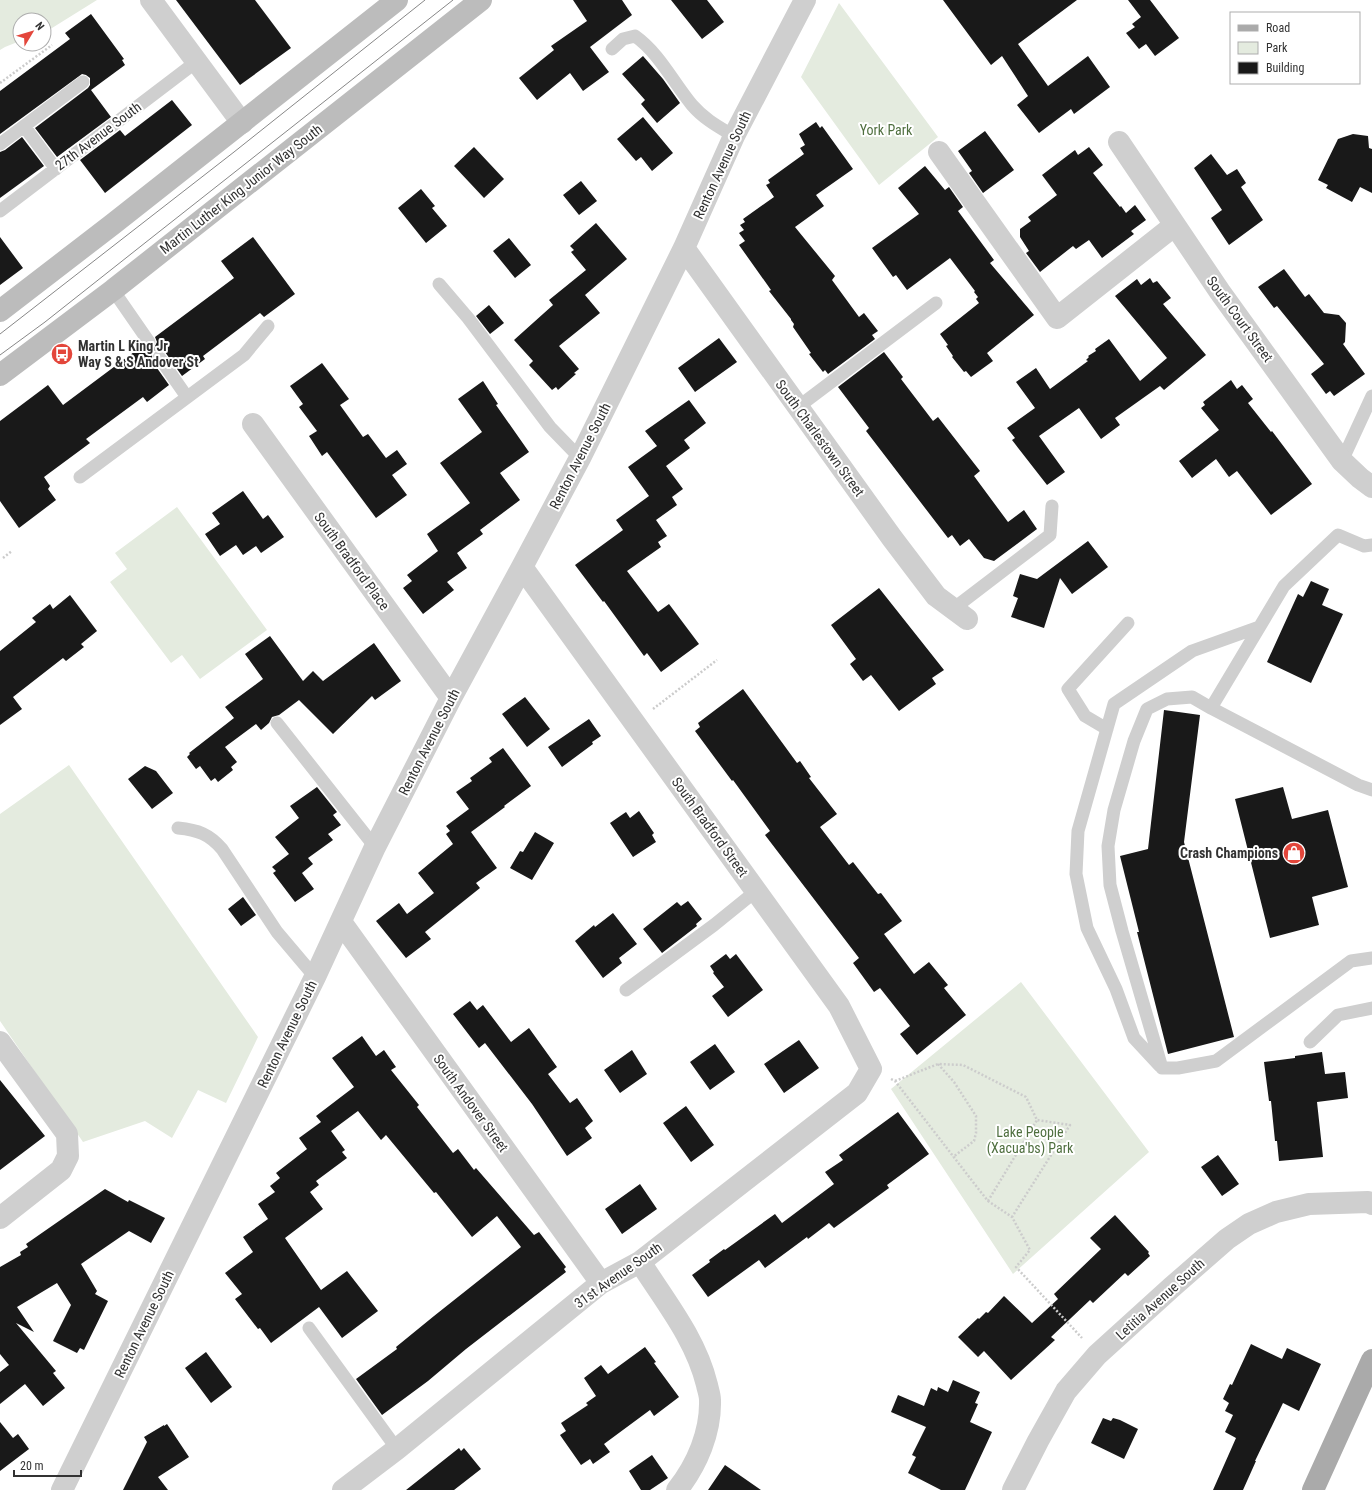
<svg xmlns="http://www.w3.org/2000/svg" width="1372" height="1490" viewBox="0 0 1372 1490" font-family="'Roboto Condensed',sans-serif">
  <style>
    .green { fill: #e4ebdf }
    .building { fill: #191919 }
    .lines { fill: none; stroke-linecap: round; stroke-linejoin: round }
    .path { stroke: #ccc; stroke-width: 2.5; stroke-dasharray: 2 2; stroke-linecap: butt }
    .lane { stroke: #cfcfcf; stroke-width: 13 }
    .street { stroke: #cfcfcf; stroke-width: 22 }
    .secondary { stroke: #bcbcbc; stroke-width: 22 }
    .primary { stroke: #aaa; stroke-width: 22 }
    .tram { stroke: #878787; stroke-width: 1 }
    .labels { text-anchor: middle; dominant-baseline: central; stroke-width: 4; stroke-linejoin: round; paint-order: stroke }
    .park-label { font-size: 14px; fill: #4f6f3f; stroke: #fff }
    .street-label { font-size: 14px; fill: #323232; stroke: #fff }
    .poi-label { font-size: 14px; font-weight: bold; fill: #323232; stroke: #fff; text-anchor: start }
  </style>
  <rect width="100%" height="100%" fill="#fff"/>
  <!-- green -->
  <path class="green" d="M0,0H97L44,33V20H20V41L5,47L0,50Z
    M839,3L938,137L879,185L801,77Z
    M177,507L267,630L200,679L182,655L171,663L110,582L127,569L115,553Z
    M69,765L258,1037L226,1103L198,1090L172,1138L145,1121L83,1142L0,1021V814Z
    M1021,982L1149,1152L1013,1274L891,1089Z"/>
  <!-- building -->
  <path class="building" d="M176,0H255L291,48L240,85Z
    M573,0H622L632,15L590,47L609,72L583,91L570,73L537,100L519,78L554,50L551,46L587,21Z
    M671,0H707L724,22L702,39Z
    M943,0H1077L1018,44L1048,86L1088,56L1110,87L1074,114L1071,109L1039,133L1017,105L1028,96L1002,56L991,65Z
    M1128,0H1150L1179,38L1155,56L1146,44L1139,49L1126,33L1135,27L1132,24L1141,17Z
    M91,14L124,59L122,60L125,65L91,90L111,117L57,157L35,128L88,88L90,85V78L86,75L82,74L0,134V91L70,39L65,33Z
    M643,56L663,79L680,103L657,123L641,104L645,100L622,74Z
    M172,100L192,125L105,193L80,160L120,130L125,136Z
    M643,117L673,153L652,171L641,157L636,161L617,139Z
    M816,122L820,128L822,126L853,169L816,195L824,206L795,227L835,276L832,280L859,317L864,313L878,331L872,335L875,339L828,374L825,370L823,372L809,354L811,353L793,327L794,324L791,320V319L769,291L771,290L739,245L745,241L739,233L744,230L740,225L745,222L743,219L774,197L766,185L770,183L768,180L804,154L800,148L805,145L799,134Z
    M985,131L1014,170L983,193L969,173L972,171L958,151Z
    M1353,134L1368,136L1369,148L1372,149V193L1360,187L1352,202L1326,188L1328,185L1318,180L1338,139Z
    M22,137L44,166L0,198V152L5,150Z
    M474,147L504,179L484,198L454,166Z
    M1089,147L1103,165L1093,173L1120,207L1121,206L1126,213L1135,205L1146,220L1131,231L1134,234L1102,258L1089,240L1076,249L1073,246L1040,272L1026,253L1029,251L1020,237V229L1031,221L1028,217L1057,195L1042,175L1075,150L1078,155Z
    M1211,154L1227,175L1237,169L1246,183L1241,187L1263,220L1229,245L1211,218L1222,210L1194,168Z
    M925,166L945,190L949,187L963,207L958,211L994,260L990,263L1034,315L987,353L993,361L971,377L966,371L964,372L952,357L953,356L946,346L948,345L940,334L979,303L976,299L978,297L974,292L975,291L950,258L907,290L896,275L893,277L872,248L919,214L898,188Z
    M581,181L597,201L579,215L563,195Z
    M421,189L435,206L432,208L447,226L426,243L398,208Z
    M596,223L627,259L585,295L600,313L559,346L579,369L574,373L576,374L558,390L556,387L552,390L529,365L533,361L514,340L553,305L549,300L586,270L571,252L574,250L570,246Z
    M0,237L23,268L0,285Z
    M253,237L295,294L264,317L260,313L203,356L205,359L182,376L165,352L159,349L154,351L152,354V361L169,385L147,402L143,397L86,439L90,443L44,477L50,486L48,489L56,500L19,528L0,501V421L48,385L63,405L142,346L149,350L154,348L157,342L155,337L234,278L221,261Z
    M509,238L531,265L515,278L493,251Z
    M1284,269L1305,297L1309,294L1324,313L1339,315L1346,323L1345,342L1343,344L1365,374L1334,396L1330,391L1326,394L1311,374L1324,364L1277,306L1274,308L1258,287Z
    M1150,278L1153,283L1157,281L1171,298L1163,304L1206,355L1164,390L1160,386L1115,418L1120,425L1101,439L1079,408L1039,436L1065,472L1047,485L1012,440L1015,438L1007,428L1035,408L1016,382L1036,368L1050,389L1088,361L1086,360L1089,357L1088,356L1096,351L1095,349L1109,339L1140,381L1167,358L1115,296L1137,279L1141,285Z
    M489,305L504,323L490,334L476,316Z
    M719,338L737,362L695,392L678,368Z
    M884,352L903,377L901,379L933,421L938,417L980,471L974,476L1008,522L1024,510L1037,529L994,561L984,558L969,539L960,546L952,535L948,538L866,431L869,428L838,387Z
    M322,363L349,399L340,405L363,437L368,434L386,458L397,450L407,464L392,475L407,495L376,518L327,452L322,456L309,436L317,431L299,407L303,404L290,386Z
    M1231,380L1237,389L1242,385L1253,399L1248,403L1271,432L1272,431L1312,484L1271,515L1237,471L1229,477L1216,459L1192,478L1179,461L1219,430L1201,408L1205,405L1203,402Z
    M483,381L498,404L496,405L529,452L500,473L520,500L480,530L483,534L457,553L467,568L447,582L454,590L423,614L403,588L412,581L407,575L438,551L427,534L470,503L440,463L482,432L458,399Z
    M689,400L706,423L684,440L690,448L666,466L683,489L672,497L677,505L656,520L667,536L658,542L661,547L627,571L658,612L669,604L699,644L661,672L647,653L644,656L604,601L603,602L575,565L623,530L616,520L649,496L628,467L657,446L645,431Z
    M243,491L263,519L268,515L284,537L261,553L256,546L243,555L236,545L220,556L205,534L220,524L212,513Z
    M1088,541L1108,567L1072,594L1060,578L1044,628L1011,617L1018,598L1013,596L1020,574L1037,579Z
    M1311,581L1329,589L1322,605L1343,614L1311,683L1267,662L1298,594L1303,597Z
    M879,588L944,670L932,678L936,684L899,711L871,675L863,681L850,664L856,659L831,625Z
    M70,595L97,631L81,644L84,647L66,661L63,658L13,697L22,709L0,725V651L36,622L32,618L50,604L53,609Z
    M270,636L303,681L313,671L323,681L374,643L401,681L375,700L372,696L333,734L299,700L279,715L272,717L269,723L261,730L256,724L225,747L237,762L231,767L233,770L218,782L215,778L211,781L200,766L196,769L187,757L190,754L189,753L234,718L225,707L263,679L245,654Z
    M743,689L797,763L800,761L811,777L809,778L837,814L820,827L849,865L853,862L878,894L881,893L902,921L884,934L914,974L929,962L948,985L944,988L966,1015L917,1055L900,1034L910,1026L880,988L874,992L853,963L859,958L765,835L770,831L733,780L732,781L695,731L700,727L698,723Z
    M525,697L550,729L527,747L502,714Z
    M1164,710L1200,715L1184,842L1234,1037L1168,1054L1137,932H1139L1120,856L1148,849Z
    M589,719L601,736L592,742L593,744L562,767L548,747Z
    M503,748L531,786L504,806L505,807L471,832L497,868L476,883L480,888L425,932L431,939L406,958L376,921L399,903L407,914L434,893L418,873L453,844L446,834L450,831L446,826L469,809L456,792L472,781L470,778L492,762L489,758Z
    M145,766L156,771L173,793L152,809L128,779Z
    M317,787L337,812L333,815L341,825L328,834L333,840L308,858L313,864L302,873L314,889L295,902L273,873L276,871L272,867L289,854L275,837L299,818L290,806Z
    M1283,787L1292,819L1328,810L1348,887L1312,897L1319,925L1270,938L1235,799Z
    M639,811L654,833L652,835L656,842L633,857L610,823L626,812L630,818Z
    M535,832L554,843L532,880L510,868L520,851L523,852Z
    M243,897L256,915L241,926L228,909Z
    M688,901L702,919L696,924L697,926L662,953L643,929L677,902L681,906Z
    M613,913L637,944L619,958L622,963L603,978L575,941L594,925L595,927Z
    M726,954L730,959L736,954L763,990L728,1017L712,996L724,987L713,973L714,972L710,966Z
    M470,1001L477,1010L483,1005L511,1042L529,1028L557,1067L548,1074L570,1103L577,1098L593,1121L585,1128L592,1138L567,1156L532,1104L485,1043L479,1048L453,1014Z
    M362,1036L376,1056L384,1050L396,1067L391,1070L419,1105L417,1107L446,1144L453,1153L458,1149L474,1170L476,1168L534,1235L539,1232L566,1267L564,1269L566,1272L466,1349L428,1381L382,1415L356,1379L397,1349L396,1347L434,1316L521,1247L497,1216L472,1237L436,1192L434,1193L386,1135L381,1140L358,1111L331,1131L345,1150L342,1152L347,1158L316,1181L319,1185L310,1192L323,1209L285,1238L321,1290L347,1271L378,1311L342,1338L319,1307L271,1343L260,1328L258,1329L235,1299L242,1294L225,1273L253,1252L243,1237L268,1219L258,1204L275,1192L270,1186L280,1178L276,1173L307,1149L299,1138L321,1122L316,1116L354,1087L332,1058Z
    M799,1040L819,1068L784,1093L764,1064Z
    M715,1044L735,1072L710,1090L690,1062Z
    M632,1050L647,1074L620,1093L604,1070Z
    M1322,1052L1325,1074L1345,1072L1348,1098L1317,1102L1323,1157L1279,1161L1277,1141H1275L1271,1101H1269L1264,1062L1295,1058V1056Z
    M0,1080L45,1136L0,1170Z
    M686,1106L714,1145L691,1162L663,1123Z
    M898,1112L929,1154L887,1185L889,1188L834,1228L829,1223L808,1239L807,1237L765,1268L759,1260L708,1297L692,1275L710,1262L709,1260L724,1249L725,1250L775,1214L782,1223L834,1184L825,1172L843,1160L839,1155Z
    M1218,1155L1239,1184L1222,1196L1201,1167Z
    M640,1184L657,1209L622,1234L605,1209Z
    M105,1189L128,1202L129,1200L165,1218L151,1243L129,1231L81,1264L97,1291L95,1294L108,1301L84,1350L80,1348L77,1353L53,1341L71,1305L57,1283L17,1307L34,1332L16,1323L56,1371L53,1373L65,1388L43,1406L25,1384L0,1404V1372L9,1365L0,1354V1267L21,1255L20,1252L28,1247L26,1244Z
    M1115,1215L1149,1252L1148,1253L1150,1256L1128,1276L1125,1273L1093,1303L1090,1300L1051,1337L1055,1340L1011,1380L984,1351L978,1357L958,1337L978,1318L979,1319L986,1312L988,1313L1004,1296L1032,1323L1058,1299L1054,1294L1101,1249L1090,1238Z
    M1251,1344L1282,1359L1287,1348L1321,1364L1299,1411L1283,1403L1255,1461H1256L1243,1490H1213L1236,1438L1225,1432L1233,1415L1225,1411L1229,1403L1223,1399L1230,1384L1232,1385Z
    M645,1347L656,1362L654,1363L679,1397L654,1416L650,1410L604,1444L610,1452L593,1464L590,1459L581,1465L560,1435L566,1431L561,1423L588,1405L586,1403L596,1396L584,1378L601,1365L608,1374Z
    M206,1352L232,1387L211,1403L185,1368Z
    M953,1380L980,1392L975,1403L978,1404L970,1422L992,1432L965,1490H941L908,1473L916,1457L912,1455L926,1427L891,1412L898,1395L924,1406L931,1388L937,1391L938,1387L948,1392Z
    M1103,1418L1111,1421L1113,1418L1120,1420L1138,1429L1124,1459L1091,1443Z
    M0,1422L13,1438L18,1434L29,1449L0,1471Z
    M167,1424L189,1457L158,1477L168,1490H123L147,1442L144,1437L164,1425V1426Z
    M459,1448L461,1451L464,1448L481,1469L454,1490H406Z
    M652,1455L668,1478L650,1490H641L629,1471Z
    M725,1465L761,1490H708Z"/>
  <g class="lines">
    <!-- path -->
    <path class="path" d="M0,83L52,45
      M3,558L12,551
      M653,709L717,660
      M938,1064L954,1082L976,1116V1133L974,1141L953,1157
      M891,1079L895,1081L980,1191L988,1201L1012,1217L1030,1250L1016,1267L1082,1338
      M895,1081L938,1064L963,1065L1026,1097L1037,1120L1070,1125L1012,1217
      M988,1201L1037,1120"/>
    <!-- lane -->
    <path class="lane" d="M612,49L623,39L635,36C659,53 673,82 692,105C704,119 719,127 734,136
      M24,126L56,169
      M0,144L83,82
      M0,211L196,62
      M439,284L468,318L550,427L580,458
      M113,290L149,342
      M159,357L187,397
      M798,407L936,303
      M1342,461L1372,396
      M80,477L244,355L268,326
      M1372,545L1364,546L1338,535L1284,586L1211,708L1358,785L1372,790
      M953,609L1050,535L1052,506
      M1211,708L1192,697L1167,699L1147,709L1134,741L1114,810L1108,846L1110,885L1122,931L1162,1068H1178L1216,1061L1351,961L1372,958
      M277,723L375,847
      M1107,729L1085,716L1068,689L1128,623
      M178,828C198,830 209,834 222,849L277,932L315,977
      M626,990L714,925L756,891
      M1310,1042L1338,1015L1372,1008
      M1160,1066L1134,1038L1116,989L1087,928L1076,874L1078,831L1114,704L1192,651L1259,627
      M309,1328L397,1449"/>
    <!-- street -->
    <path class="street" d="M151,0L242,123
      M1119,142L1220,292L1342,461L1360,478L1372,487
      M939,152L1057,318L1175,225
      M684,248L892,538L936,596L967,619
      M253,424L451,698
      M341,922L601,1283
      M0,1042L67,1134L68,1156L61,1170L0,1218
      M640,1262C665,1301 696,1339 707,1385C708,1390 710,1395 710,1400C711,1432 697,1465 677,1490
      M62,1490L315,977L375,847L451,698L522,567L580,458L684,248L734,136L805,0
      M343,1490L397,1449L601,1283L640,1262L857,1093L871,1069L839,1006L522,567
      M1013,1490L1038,1441L1066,1391L1097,1355L1172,1287L1227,1239L1249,1224L1276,1212L1309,1204L1368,1202L1372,1204"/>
    <!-- secondary -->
    <path class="secondary" d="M0,311L113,224L397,0
      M0,375L113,290L481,0"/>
    <!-- primary -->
    <path class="primary" d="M1313,1490L1372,1360"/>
    <!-- tram -->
    <path class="tram" d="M0,334L234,152L425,0
      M0,355L45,322L155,235L453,0"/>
  </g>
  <!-- icons -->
  <defs>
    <g id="bus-disc" transform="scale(1.15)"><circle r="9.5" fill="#e3463b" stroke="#fff"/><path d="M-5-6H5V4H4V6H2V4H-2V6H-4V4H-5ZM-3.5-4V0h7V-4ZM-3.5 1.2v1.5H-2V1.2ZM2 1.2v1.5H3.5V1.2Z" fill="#fff"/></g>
    <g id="shop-disc" transform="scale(1.15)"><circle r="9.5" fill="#e3463b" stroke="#fff"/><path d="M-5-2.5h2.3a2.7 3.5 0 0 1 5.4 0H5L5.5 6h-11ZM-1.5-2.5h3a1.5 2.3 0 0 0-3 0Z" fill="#fff"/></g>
  </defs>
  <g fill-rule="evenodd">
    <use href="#bus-disc" x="62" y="354"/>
    <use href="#shop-disc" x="1294" y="853"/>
  </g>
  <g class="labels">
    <!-- park labels -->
    <g class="park-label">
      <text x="886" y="130">York Park</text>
      <text x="1030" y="1132">Lake People<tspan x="1030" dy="16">(Xacua'bs) Park</tspan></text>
    </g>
    <!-- street labels -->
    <g class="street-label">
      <text transform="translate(98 136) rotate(-37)">27th Avenue South</text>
      <text transform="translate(722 165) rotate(-65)">Renton Avenue South</text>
      <text transform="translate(241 189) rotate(-38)">Martin Luther King Junior Way South</text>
      <text transform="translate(1240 319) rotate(54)">South Court Street</text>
      <text transform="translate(820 438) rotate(54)">South Charlestown Street</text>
      <text transform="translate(580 456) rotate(-63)">Renton Avenue South</text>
      <text transform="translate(352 561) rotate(54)">South Bradford Place</text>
      <text transform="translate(429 742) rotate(-63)">Renton Avenue South</text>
      <text transform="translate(710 827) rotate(54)">South Bradford Street</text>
      <text transform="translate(287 1034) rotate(-64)">Renton Avenue South</text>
      <text transform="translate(471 1103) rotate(54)">South Andover Street</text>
      <text transform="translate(618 1275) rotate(-35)">31st Avenue South</text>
      <text transform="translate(1160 1299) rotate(-42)">Letitia Avenue South</text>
      <text transform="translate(144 1324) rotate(-64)">Renton Avenue South</text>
    </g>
    <!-- poi labels -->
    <g class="poi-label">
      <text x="78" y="346">Martin L King Jr<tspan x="78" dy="16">Way S &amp; S Andover St</tspan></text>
      <text x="1278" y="853" text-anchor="end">Crash Champions</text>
    </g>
  </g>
  <!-- legend -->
  <rect x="1230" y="12" width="130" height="72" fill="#ffffff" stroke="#adadad"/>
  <rect x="1238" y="25" width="20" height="6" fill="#aaaaaa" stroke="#adadad"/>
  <text x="1266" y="32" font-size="12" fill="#323232">Road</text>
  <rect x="1238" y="42" width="20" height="12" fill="#e4ebdf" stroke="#adadad"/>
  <text x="1266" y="52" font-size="12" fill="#323232">Park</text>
  <rect x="1238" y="62" width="20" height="12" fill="#191919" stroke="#adadad"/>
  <text x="1266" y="72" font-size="12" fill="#323232">Building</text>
  <!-- north arrow -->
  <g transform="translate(32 32) rotate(52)"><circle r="19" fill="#ffffff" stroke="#adadad"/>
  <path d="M0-3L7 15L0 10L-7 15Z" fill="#e3463b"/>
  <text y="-6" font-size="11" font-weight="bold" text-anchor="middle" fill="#323232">N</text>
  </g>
  <!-- scale -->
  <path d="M14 1470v6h67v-6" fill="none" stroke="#323232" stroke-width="2"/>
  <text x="20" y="1470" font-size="12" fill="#323232" stroke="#ffffff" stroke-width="3" paint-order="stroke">20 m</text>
</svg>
